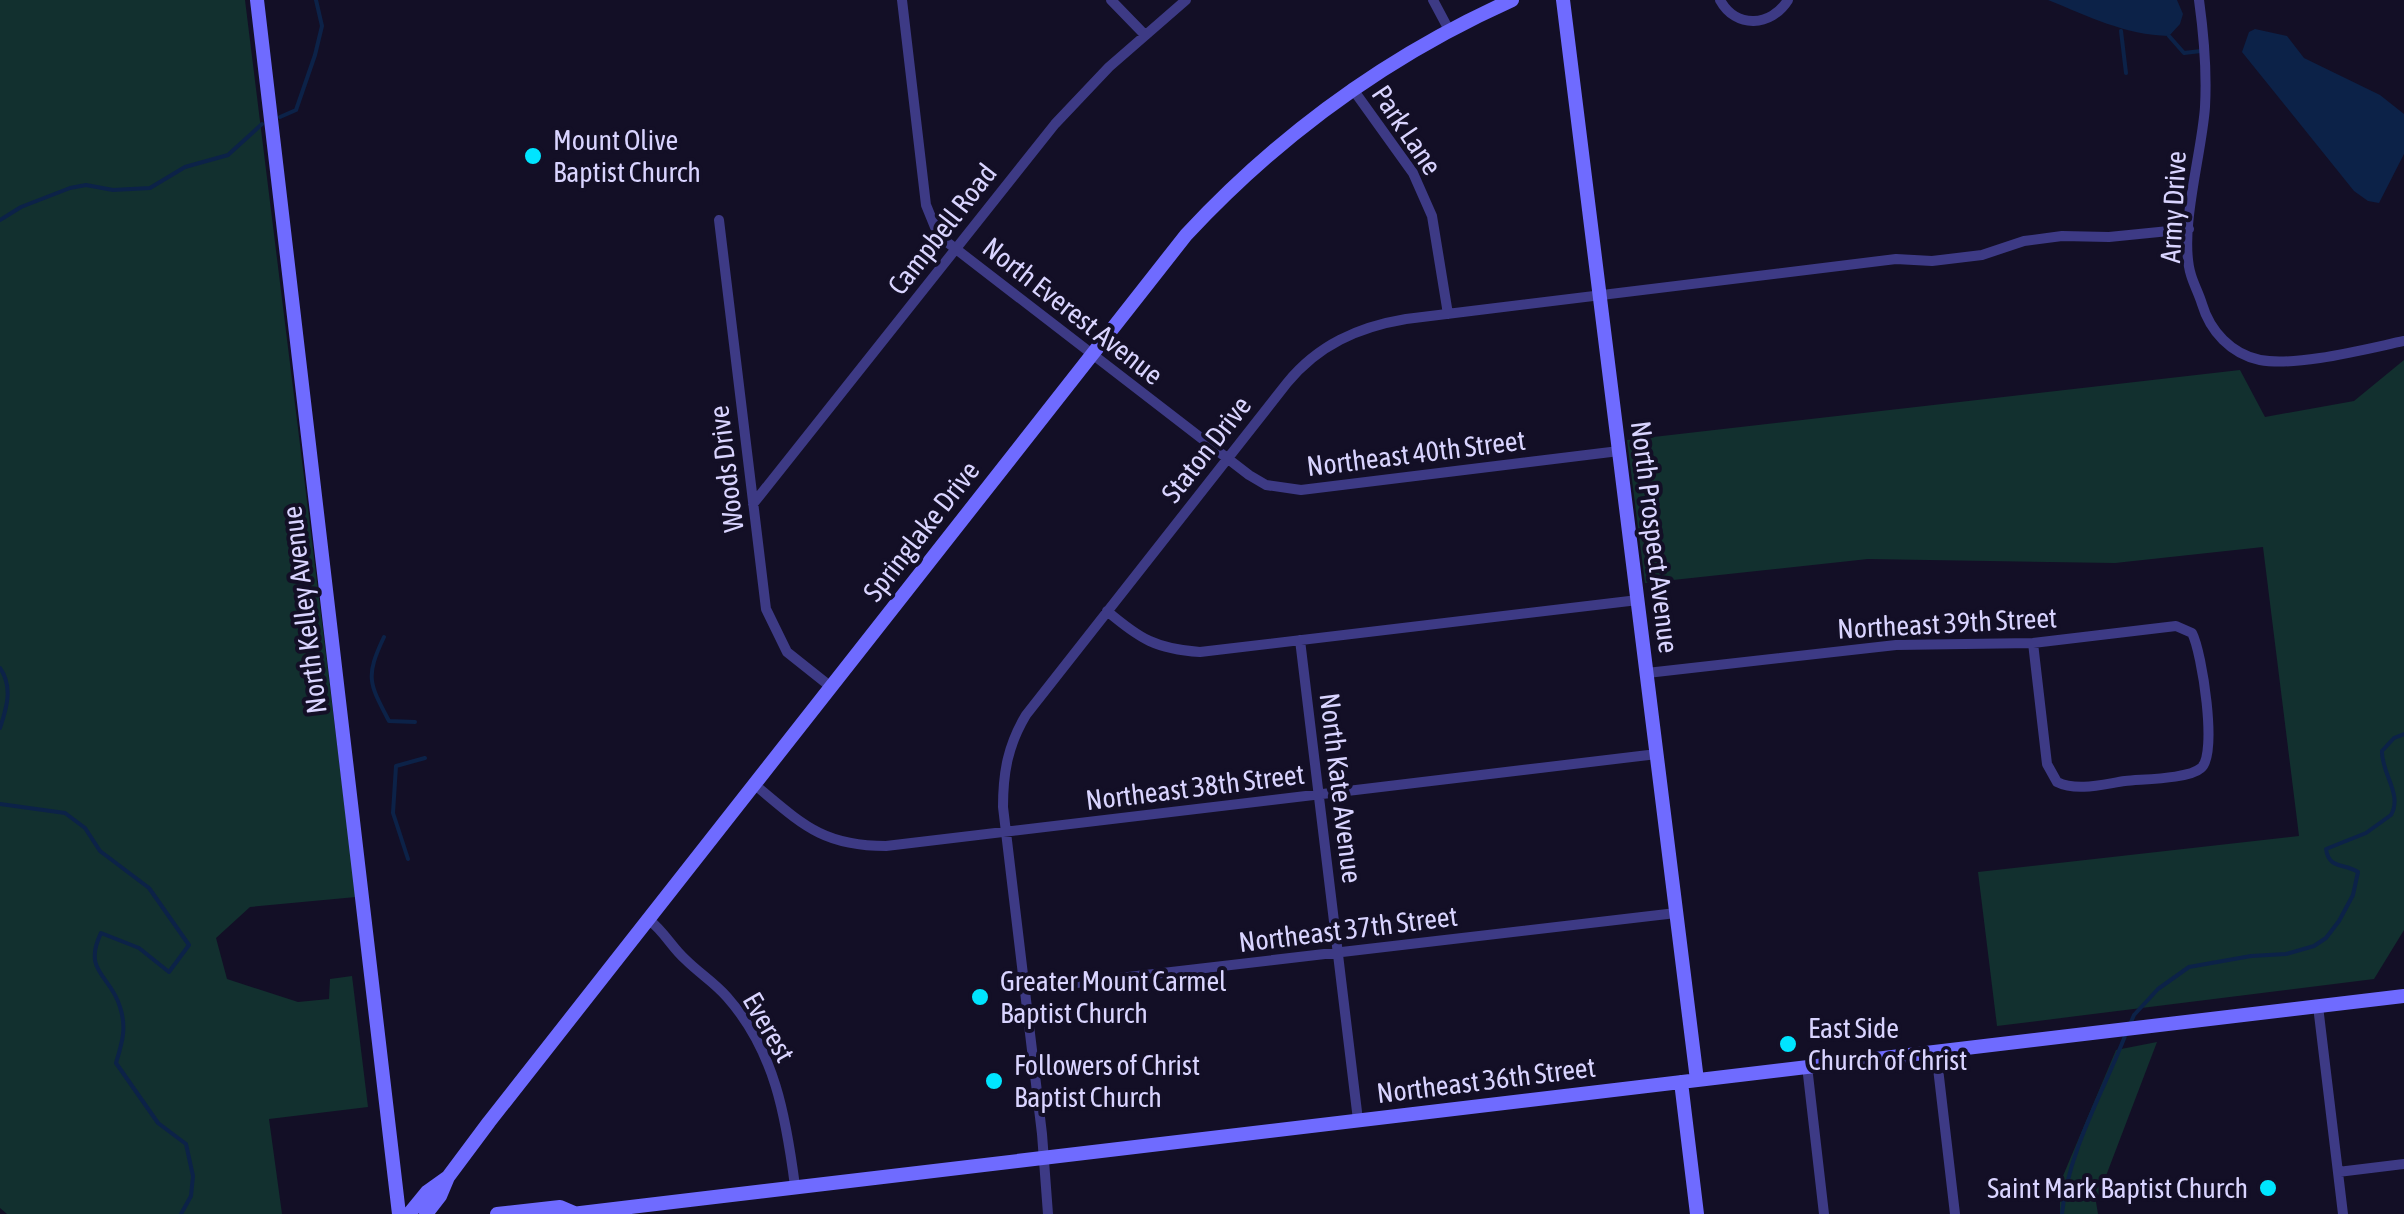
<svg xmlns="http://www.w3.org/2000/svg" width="2404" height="1214" viewBox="0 0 2404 1214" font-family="'Asap Condensed',sans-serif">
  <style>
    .green { fill: #12302f }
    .water { fill: #0c2248 }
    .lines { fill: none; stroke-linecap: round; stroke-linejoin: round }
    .stream { stroke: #0c2248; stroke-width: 4 }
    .street { stroke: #3d3a85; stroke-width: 10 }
    .secondary { stroke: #6f6bff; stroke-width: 14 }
    .poi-dot { fill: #00e5ff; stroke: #130f26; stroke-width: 4 }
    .labels { text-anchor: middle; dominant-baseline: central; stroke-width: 8; stroke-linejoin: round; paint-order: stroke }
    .street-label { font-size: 28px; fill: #d9d4ff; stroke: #130f26 }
    .poi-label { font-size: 28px; fill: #d9d4ff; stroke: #130f26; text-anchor: start }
  </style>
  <rect width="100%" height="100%" fill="#130f26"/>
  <!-- green -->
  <path class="green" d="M0,0H245L356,897L250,907L216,938L227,979L298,1002L329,999L330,979L352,976L368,1107L269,1119L282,1214H7L0,1208Z
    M2404,360V930L2374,979L1997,1026L1978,872L2299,836L2263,547L2115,563L1868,559L1645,583L1627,440L2240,370L2265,417L2354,401Z
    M2157,1042L2096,1202L2098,1214H2060V1183L2116,1050Z"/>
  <!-- water -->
  <path class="water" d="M2048,0H2177L2183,14L2180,24L2169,36C2125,35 2088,16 2048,0Z
    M2255,29L2287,36L2304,58L2380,95L2404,114V154L2379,203L2368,201L2354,191L2242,52L2249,32Z"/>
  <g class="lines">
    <!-- stream -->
    <path class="stream" d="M2121,31L2126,73
      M2169,36L2184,53L2201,51
      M280,117L296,110L315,55L322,26L316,0
      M0,220L21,207L70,188L86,185L113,190L150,188L185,167L228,155L262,124
      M384,637C365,677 369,683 389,721L415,722
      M0,668C13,687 7,707 0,728
      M0,804L65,813L85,828L100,851L149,888L189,945L169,972L139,948L101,933C82,972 111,975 120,1007C127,1028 122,1043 116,1063L158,1123L186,1144L193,1176L191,1196L181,1214
      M408,859L393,813L396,766L425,758
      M2131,1022L2134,1015L2158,989L2189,967L2251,956L2286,954L2314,946L2326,938L2339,921L2353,895L2358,872C2345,863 2329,870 2326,849L2366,833L2391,815C2403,794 2381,773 2382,751L2394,738L2404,734
      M2062,1214C2068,1150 2104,1091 2127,1031"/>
    <!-- street -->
    <path class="street" d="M902,0L926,205L935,227L943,239L1249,475L1266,485L1301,490L1619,451
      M1111,0L1144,34
      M1433,0L1449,30
      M1720,0C1736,29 1771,27 1788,0
      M2199,0C2204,36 2207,71 2205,107C2202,153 2178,233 2191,275C2194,285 2199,294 2202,304C2210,331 2231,354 2260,360C2297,367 2366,349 2404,341
      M1352,88L1413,173L1432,216L1448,314
      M719,220L766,609L787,652L831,687
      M753,504L1055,124L1109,67L1186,0
      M1107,611C1140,639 1156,649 1200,652L1638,600
      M1300,640L1358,1120
      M1647,673L1896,645L2033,643L2176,626L2192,633C2202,652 2218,755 2201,768C2189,779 2143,779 2125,781C2104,784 2077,792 2057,782L2047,764L2033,643
      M755,785C802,824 822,846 886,846L1657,754
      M649,920C664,931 672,948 686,960C699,973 715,983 727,997C775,1051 786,1117 795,1186
      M1025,989L1676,913
      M2318,1006L2343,1214
      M1936,1051L1955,1214
      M1807,1066L1824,1214
      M2338,1172L2404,1164
      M1048,1214L1042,1134L1003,807C1003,772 1008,745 1026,715L1287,383C1318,345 1358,327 1406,319L1896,259L1932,261L1982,255L2024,241L2062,236L2109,237L2189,229"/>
    <!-- secondary -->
    <path class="secondary" d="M257,0L399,1214
      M1563,0L1697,1080
      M1681,1082L1697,1214
      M409,1214L427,1192L448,1177
      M426,1214L440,1196L448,1177L489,1122L1186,235C1279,135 1387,56 1512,0
      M497,1214L560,1207L574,1213
      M572,1214L2404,996"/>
  </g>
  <!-- markers -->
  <g class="poi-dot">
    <circle cx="533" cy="156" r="10"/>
    <circle cx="980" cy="997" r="10"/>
    <circle cx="1788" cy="1044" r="10"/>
    <circle cx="994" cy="1081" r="10"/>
    <circle cx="2268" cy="1188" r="10"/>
  </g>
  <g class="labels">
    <!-- street labels -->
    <g class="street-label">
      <text transform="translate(1407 130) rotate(56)">Park Lane</text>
      <text transform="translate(2173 207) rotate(-87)">Army Drive</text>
      <text transform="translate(942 229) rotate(-52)">Campbell Road</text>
      <text transform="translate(1073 311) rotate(38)">North Everest Avenue</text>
      <text transform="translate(1206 449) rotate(-52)">Staton Drive</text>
      <text transform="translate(1416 453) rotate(-7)">Northeast 40th Street</text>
      <text transform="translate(726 469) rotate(-97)">Woods Drive</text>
      <text transform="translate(921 531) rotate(-52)">Springlake Drive</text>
      <text transform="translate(1655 537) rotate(83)">North Prospect Avenue</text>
      <text transform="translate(304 610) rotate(-97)">North Kelley Avenue</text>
      <text transform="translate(1947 623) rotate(-3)">Northeast 39th Street</text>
      <text transform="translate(1195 787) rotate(-7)">Northeast 38th Street</text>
      <text transform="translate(1341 788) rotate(83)">North Kate Avenue</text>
      <text transform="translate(1348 929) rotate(-7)">Northeast 37th Street</text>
      <text transform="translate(769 1027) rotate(60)">Everest</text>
      <text transform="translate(1486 1080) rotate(-7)">Northeast 36th Street</text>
    </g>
    <!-- poi labels -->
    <g class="poi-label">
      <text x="553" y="140">Mount Olive<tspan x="553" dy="32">Baptist Church</tspan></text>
      <text x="1000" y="981">Greater Mount Carmel<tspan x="1000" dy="32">Baptist Church</tspan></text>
      <text x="1808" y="1028">East Side<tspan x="1808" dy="32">Church of Christ</tspan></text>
      <text x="1014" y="1065">Followers of Christ<tspan x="1014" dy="32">Baptist Church</tspan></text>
      <text x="2248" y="1188" text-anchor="end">Saint Mark Baptist Church</text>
    </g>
  </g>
</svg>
